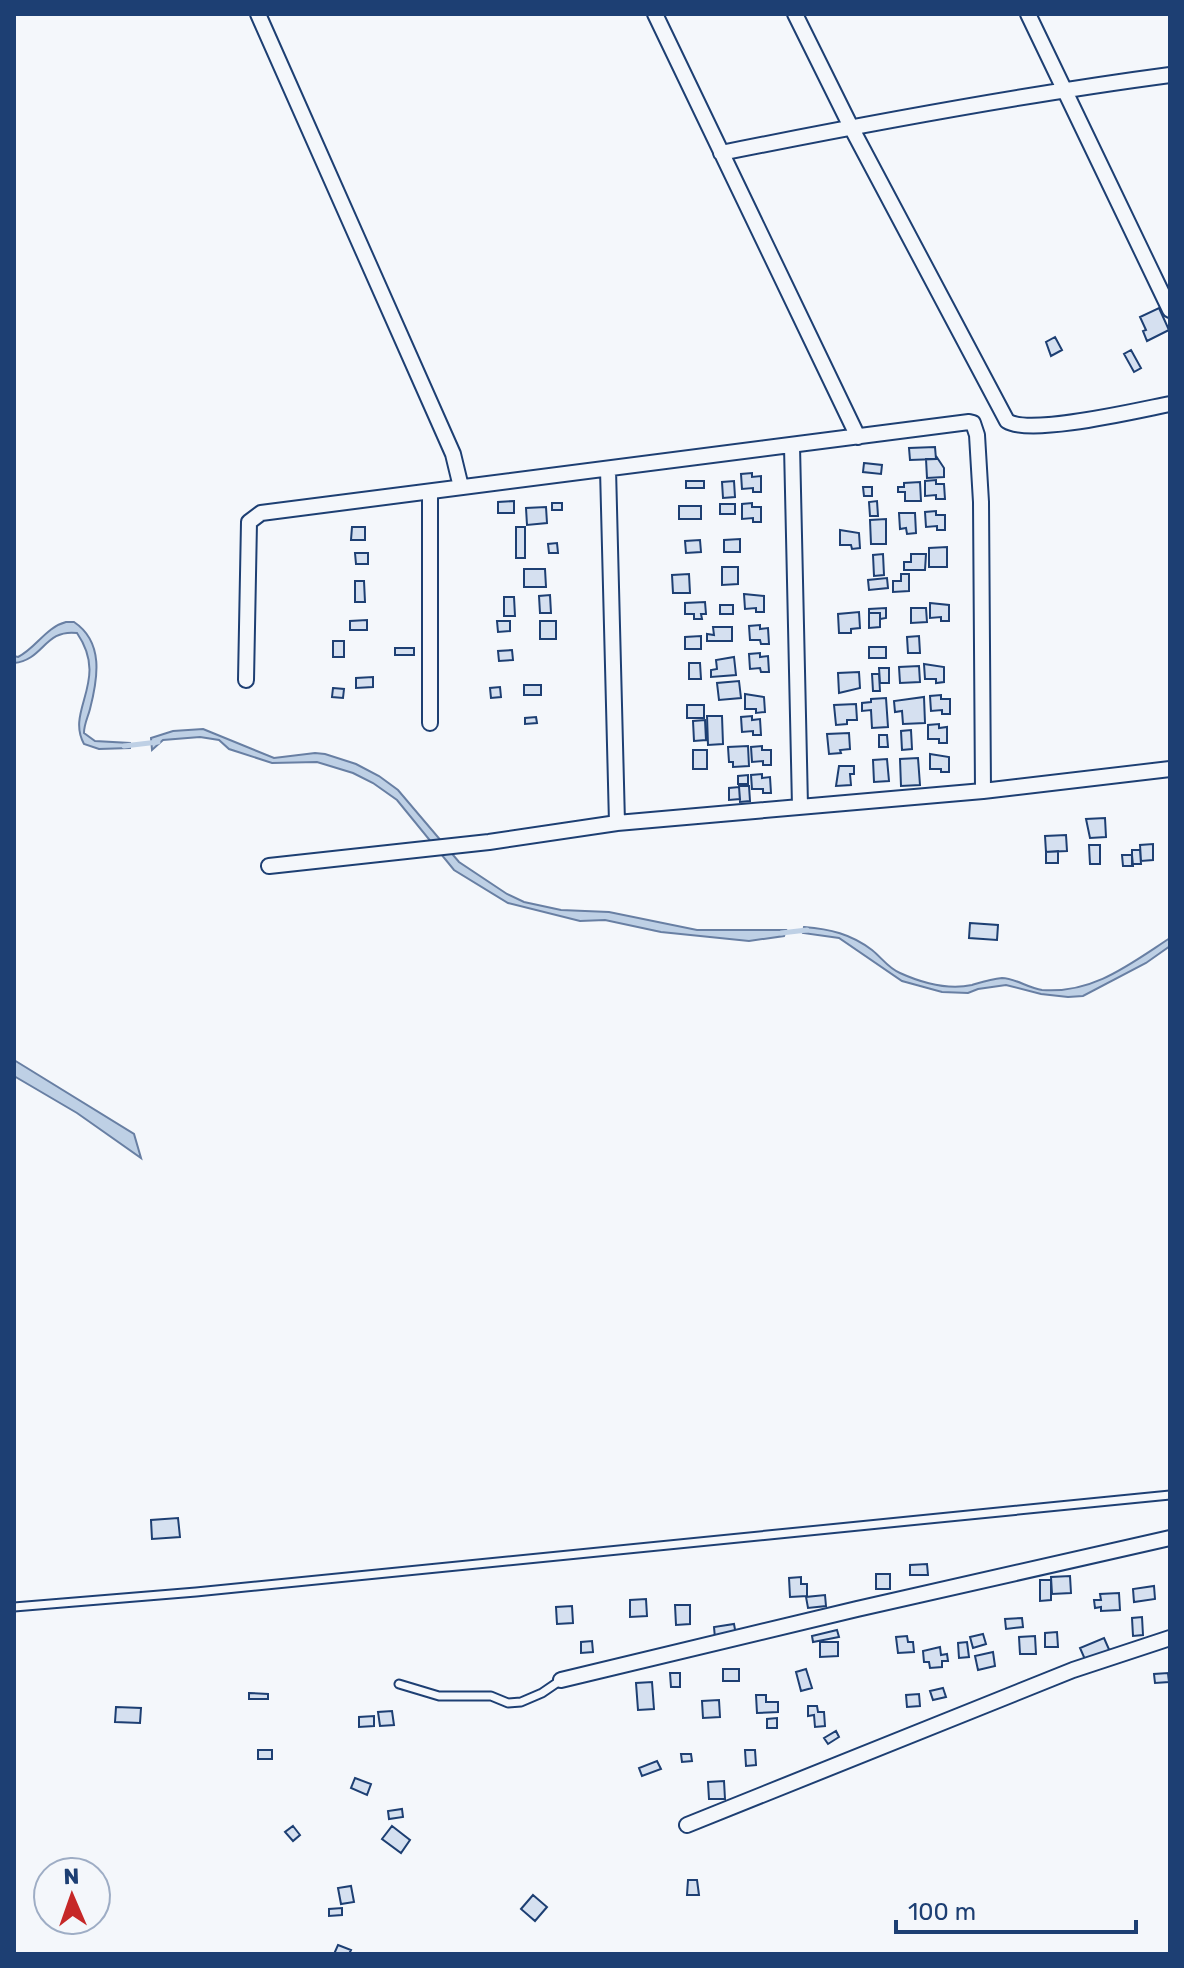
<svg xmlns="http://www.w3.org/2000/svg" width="1184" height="1968" viewBox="0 0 1184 1968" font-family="Rubik,sans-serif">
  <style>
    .water { fill: #bed0e5; stroke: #687fa3; stroke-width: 2 }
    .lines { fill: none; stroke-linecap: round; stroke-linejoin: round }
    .stream { stroke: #bed0e5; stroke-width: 5 }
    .building { fill: #d5e0f0; stroke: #1d3f73; stroke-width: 2 }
    .lane-casing { stroke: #1d3f73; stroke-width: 11 }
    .street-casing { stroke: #1d3f73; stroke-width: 18 }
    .lane { stroke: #f4f7fb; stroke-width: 7 }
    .street { stroke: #f4f7fb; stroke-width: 14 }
  </style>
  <rect width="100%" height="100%" fill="#f4f7fb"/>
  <!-- water -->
  <path class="water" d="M66,622H74C104,642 98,678 90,709C88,717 84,724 84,733L95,741L130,743V748L99,749L84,744C65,710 110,681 77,633C44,629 44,660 14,663V656L18,657C36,648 46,627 66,622Z
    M203,729L274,758L315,753L325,754L356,764L379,776L398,790L459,862L507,894L524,902L561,910L609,912L697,930H786L784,936L749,941L661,932L605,920L580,921L508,903L454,870L397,800L373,783L353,773L317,762L272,763L229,749L219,740L200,737L163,740L152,750L151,738L173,731Z
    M804,927C830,929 851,934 872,950C882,958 888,968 900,973C922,983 948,990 972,985C982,982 991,979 1002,978C1015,978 1028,988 1042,990C1093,994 1130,964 1170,938V946L1146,963L1083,996L1068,997L1041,994L1006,985L978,989L968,993L942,992L902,981L839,938L803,933Z
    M14,1060L134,1134L141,1158L77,1113L14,1076Z"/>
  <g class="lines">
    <!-- stream -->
    <path class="stream" d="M124,746L158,742
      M781,933L807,930"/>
  </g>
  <!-- building -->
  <path class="building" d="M1159,308L1169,330L1147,341L1143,331L1146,330L1140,317Z
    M1055,337L1062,350L1051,356L1046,342Z
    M1131,350L1141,368L1134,372L1124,354Z
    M935,447L936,459L910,460L909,448Z
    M936,456L944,468V477L927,478L926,459H936Z
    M864,463L882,465L881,474L863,472Z
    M752,473V477L761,476V492H753V488L742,489L741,474Z
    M936,480V484H944L945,499H936V495L925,496V481Z
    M686,481H704V488H686Z
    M734,481L735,497L723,498L722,482Z
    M920,482L921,501H905V492H898V487H904V483Z
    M863,487H872V496H864Z
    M514,501V513H498V502Z
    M877,501L878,516H870L869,502Z
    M552,503H562V510H552Z
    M752,503V507H761V522H753V518L742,519V504Z
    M720,504H735V514H720Z
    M679,506H701V519H679Z
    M546,507L547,523L527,525L526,508Z
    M936,511V515H945V530H937V526L926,527L925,512Z
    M899,513H915L916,533L907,534L906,528L900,529Z
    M886,519V544H871L870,520Z
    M352,527H365V540H351Z
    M516,527H525V558H516Z
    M840,530L859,533L860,548L852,549L851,545H840Z
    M740,539V552H724V540Z
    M700,540L701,552L686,553L685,541Z
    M557,543L558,553H549L548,544Z
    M947,547V567H929V548Z
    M355,553H368V564H356Z
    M883,554L884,575L874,576L873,555Z
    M911,554H926L925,570H904V562H911Z
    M722,567H738V584L722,585Z
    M524,569H545L546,587H524Z
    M689,574L690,593H673L672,575Z
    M901,574H909V591L893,592V581H901Z
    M887,578L888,588L869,590L868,580Z
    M355,581H364L365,602H355Z
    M744,594L764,596V612H756V608L745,609Z
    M550,595L551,613H540L539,596Z
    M504,597H514L515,616H504Z
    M705,602L706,614H701L702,619H694V614H685V603Z
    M930,603L949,605V621H941V617L930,618Z
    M720,605H733V614H720Z
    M886,608V618L880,619V613H869V609Z
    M911,608H926L927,622L911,623Z
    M859,612L860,628L851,629V633H839L838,614Z
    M869,613H880V627L869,628Z
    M367,620V630H350V621Z
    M497,621H510V631L498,632Z
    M540,621H556V639H540Z
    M760,625V629L768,628L769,644H761L760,640H750L749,626Z
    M713,627H732V641H707V634L714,635Z
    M701,636V649H685V637Z
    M919,636L920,653H908L907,637Z
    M333,641H344V657H333Z
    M869,647H886V658H869Z
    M395,648H414V655H395Z
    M512,650L513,660L499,661L498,651Z
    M760,653V657L768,656L769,672H761L760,668L750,669L749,654Z
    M734,657L736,675L711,677V670L717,669L716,660Z
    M689,663H700L701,679H689Z
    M924,664L944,667V682L936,683V679H925Z
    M919,666L920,682L900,683L899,667Z
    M879,668H889V683H880Z
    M859,672L860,688L839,693L838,673Z
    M872,674H879L880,691H873Z
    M373,677V687L356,688V678Z
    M739,681L741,698L719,700L717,683Z
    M524,685H541V695H524Z
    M500,687L501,697L491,698L490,688Z
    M333,688L344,689L343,698L332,697Z
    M745,694L764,697L765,712L756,713V709H745Z
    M941,695V699H950V714H942V710L931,711L930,696Z
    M924,697L925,723L903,724L902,711L895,712L894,701Z
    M886,698L888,727L872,728L871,710L862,711V703L871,702V699Z
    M856,704L857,720H847V724L836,725L834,705Z
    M687,705H704V718H687Z
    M707,716H722L723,744L708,745Z
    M752,716V720L760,719L761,735H753V731L742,732L741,717Z
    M536,717L537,723L525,724V718Z
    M705,720L706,740L694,741L693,721Z
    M939,724V728L947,727V743H939V739H928V725Z
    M911,730L912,749L902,750L901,731Z
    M849,733L850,749L840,750L841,753L829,754L827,734Z
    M879,735H887L888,747H879Z
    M748,746L749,766L733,767V762H729L728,747Z
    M762,746V750H771V765H763V761L752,762L751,747Z
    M693,750H707V769H693Z
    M930,754L949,757V772H941V769H930Z
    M918,758L920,785L901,786L900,759Z
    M887,759L889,781L874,782L873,760Z
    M839,766H854V774H850L851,785L836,786Z
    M762,774V778L770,777L771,793H763V789H752L751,775Z
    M748,775V784H738V776Z
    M739,786H749L750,801L740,802Z
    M739,787L740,799L729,800V788Z
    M1105,818L1106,837L1090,838L1086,819Z
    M1066,835L1067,851L1046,852L1045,836Z
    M1153,844V860L1141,861L1140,845Z
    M1089,845H1100V864H1090Z
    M1132,850H1140L1141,864H1132Z
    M1058,851V863H1046V852Z
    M1122,855H1132L1133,866H1123Z
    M970,923L998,925L997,940L969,938Z
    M178,1518L180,1537L152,1539L151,1520Z
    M927,1564L928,1575H910V1565Z
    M876,1574H890V1589H876Z
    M1070,1576L1071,1593L1052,1594L1051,1577Z
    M801,1577V1584H807V1596L790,1597L789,1578Z
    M1040,1580H1051V1600L1040,1601Z
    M1154,1586L1155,1599L1134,1602L1133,1589Z
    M1119,1593L1120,1610L1101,1611V1607L1095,1608L1094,1600H1101L1100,1594Z
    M825,1595L826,1606L808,1608L806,1597Z
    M646,1599L647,1616L630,1617V1600Z
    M675,1605H690V1624L676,1625Z
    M572,1606L573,1623L557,1624L556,1607Z
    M1142,1617L1143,1635L1133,1636L1132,1618Z
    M1022,1618L1023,1627L1006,1629L1005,1619Z
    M734,1624L736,1635L715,1638L714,1627Z
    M837,1630L839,1637L813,1642L812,1636Z
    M1057,1632L1058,1647H1045V1633Z
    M983,1634L986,1644L973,1648L970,1637Z
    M907,1636L908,1642H913L914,1652L898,1653L896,1637Z
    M1035,1636L1036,1654H1020L1019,1637Z
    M1104,1638L1111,1654L1087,1664L1080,1648Z
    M592,1641L593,1652L581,1653V1642Z
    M820,1642H838V1656L820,1657Z
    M967,1642L969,1657L959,1658L958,1643Z
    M940,1647L941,1655L947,1654L948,1661H942V1667L930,1668L929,1662H924L923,1651Z
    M993,1652L995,1666L978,1670L975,1656Z
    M723,1669H739V1681H723Z
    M806,1669L812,1688L801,1691L796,1672Z
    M670,1673H680V1687H671Z
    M1168,1673L1169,1682L1155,1683L1154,1674Z
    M652,1682L654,1709L638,1710L636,1683Z
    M943,1688L946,1697L933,1700L930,1691Z
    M249,1693L268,1694V1699H249Z
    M919,1694L920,1706L907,1707L906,1695Z
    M756,1695H766V1702H778V1712L757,1713Z
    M719,1700L720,1717L703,1718L702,1701Z
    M808,1706H817L818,1712H824L825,1726L815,1727L814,1715L808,1716Z
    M116,1707L141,1708L140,1723L115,1722Z
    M392,1711L394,1725L380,1726L378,1712Z
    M374,1716V1726L359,1727V1717Z
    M777,1718V1728H767V1719Z
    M836,1731L839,1737L828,1744L824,1738Z
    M258,1750H272V1759H258Z
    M745,1750H755L756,1765L746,1766Z
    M681,1754H691L692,1761L682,1762Z
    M657,1761L661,1769L642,1776L639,1768Z
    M355,1778L371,1784L367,1795L351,1788Z
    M724,1781L725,1799H709L708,1782Z
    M402,1809L403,1817L389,1819L388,1811Z
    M293,1826L300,1835L293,1841L285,1832Z
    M392,1826L410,1840L401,1853L382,1839Z
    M688,1880H697L699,1895H687Z
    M351,1886L354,1902L341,1904L338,1888Z
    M533,1895L547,1907L535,1921L521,1909Z
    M342,1908V1915L329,1916V1909Z
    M338,1945L351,1950L349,1954H334Z"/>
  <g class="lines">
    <!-- lane casing -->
    <g class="lane-casing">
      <path id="lane" d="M14,1607L196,1592L1170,1495
        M399,1684L439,1696H491L508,1703L521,1702L542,1693L561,1680"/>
    </g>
    <!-- street casing -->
    <g class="street-casing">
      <path id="street" d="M258,14L453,454L461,487
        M655,14L858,437
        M795,14L851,127L1007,421C1030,436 1139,410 1170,404
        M1028,14L1170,310
        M721,153C870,123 1019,95 1170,75
        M792,446L800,806
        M608,469L617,823
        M430,492V723
        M246,680L249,522L261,513L969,422L973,423L977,435L981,502L983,791
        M269,866L489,842L617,823L983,791L1170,769
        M561,1680L857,1609L1170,1538
        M687,1825L1073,1670L1170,1638"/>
    </g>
    <!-- lane -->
    <use href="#lane" class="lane"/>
    <!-- street -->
    <use href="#street" class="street"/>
  </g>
  <!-- border -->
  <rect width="1184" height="1968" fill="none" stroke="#1d3f73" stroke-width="32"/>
  <!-- north arrow -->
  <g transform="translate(72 1896) rotate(358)"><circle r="38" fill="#f4f7fb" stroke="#9eadc5" stroke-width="2"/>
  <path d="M0-6L14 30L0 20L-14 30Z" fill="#c62828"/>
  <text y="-12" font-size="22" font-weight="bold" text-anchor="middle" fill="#1d3f73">N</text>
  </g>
  <!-- scale -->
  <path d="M896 1920v12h240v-12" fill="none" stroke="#1d3f73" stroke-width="4"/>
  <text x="908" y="1920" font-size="24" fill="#1d3f73" stroke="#f4f7fb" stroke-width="6" paint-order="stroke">100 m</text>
</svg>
